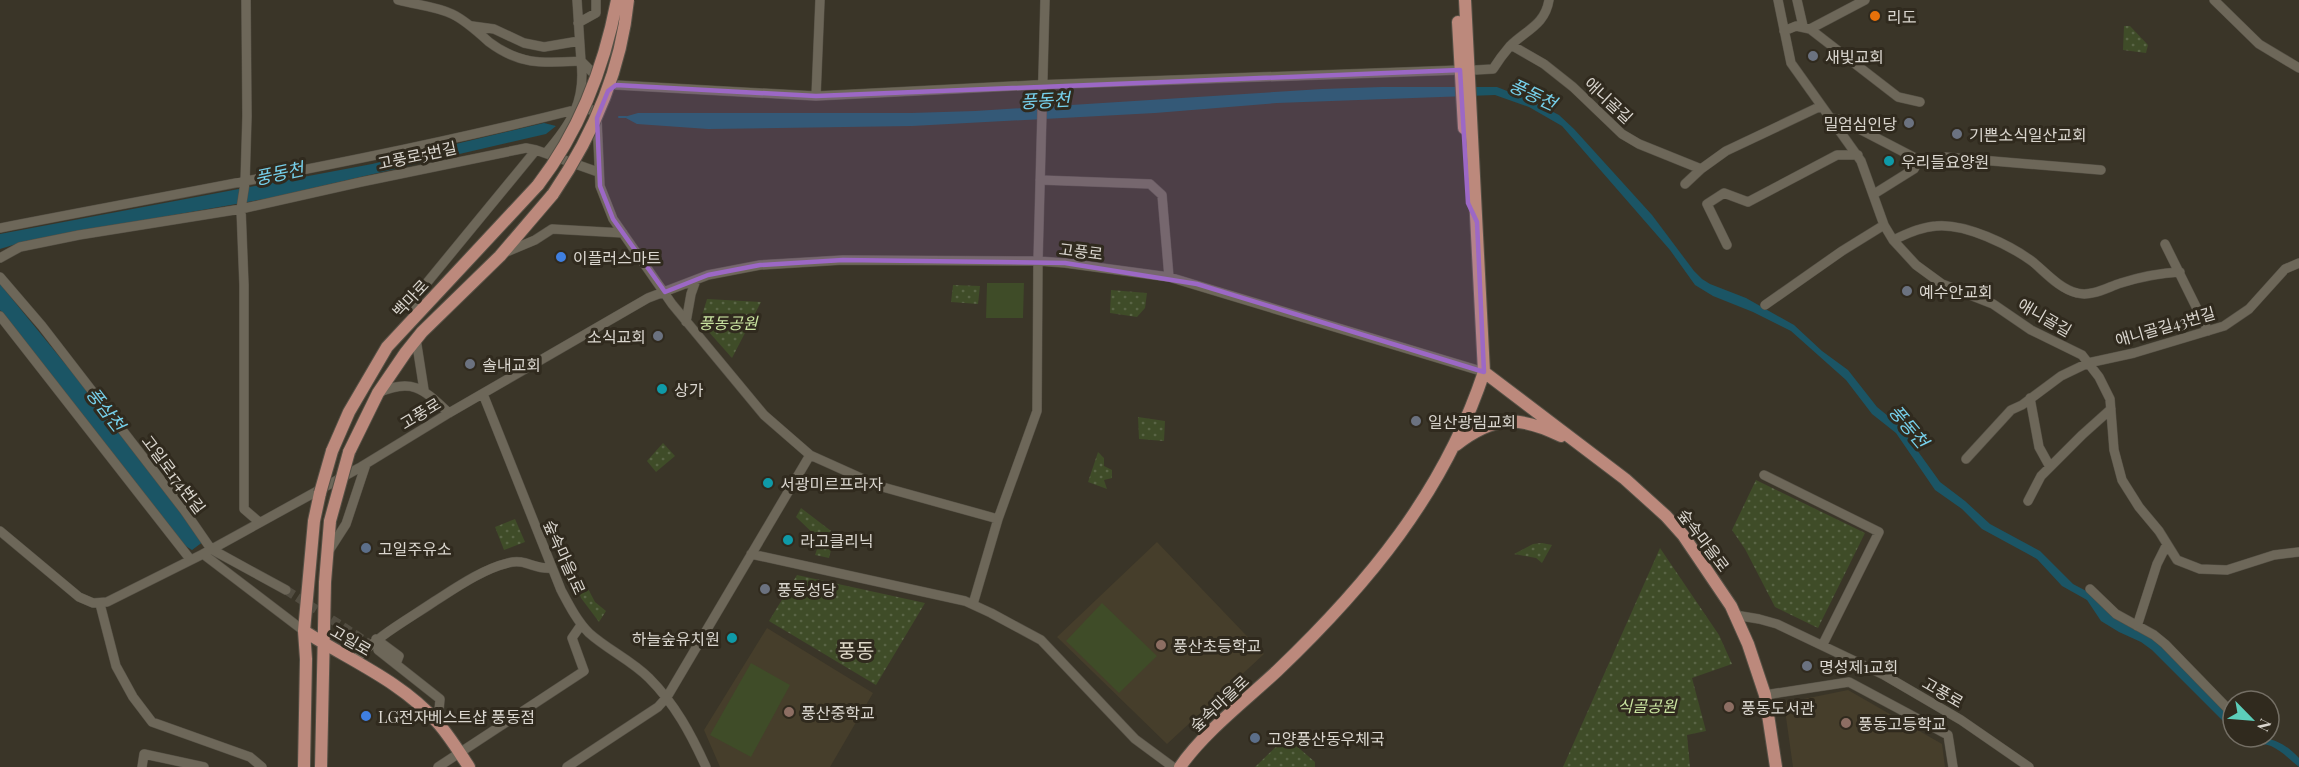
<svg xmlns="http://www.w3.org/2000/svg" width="2299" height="767" viewBox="0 0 2299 767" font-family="'Playfair Display','Noto Sans KR',serif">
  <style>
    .built { fill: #463e2b }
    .grass { fill: url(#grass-dots) }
    .pitch { fill: #3f4c28 }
    .water { fill: #1b5565 }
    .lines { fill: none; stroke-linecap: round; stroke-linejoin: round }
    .stream { stroke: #1b5565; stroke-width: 2 }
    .minor-tunnel { stroke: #524d41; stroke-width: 9; stroke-dasharray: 9 4.5; stroke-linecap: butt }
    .minor-casing { stroke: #555045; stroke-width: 10 }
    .major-casing { stroke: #555045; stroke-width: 14 }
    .minor { stroke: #6d6759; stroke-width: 9 }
    .major { stroke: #bc897c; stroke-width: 12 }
    .major-bridge-casing { stroke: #555045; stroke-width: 14; stroke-linecap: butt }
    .major-bridge { stroke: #bc897c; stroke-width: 12 }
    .marked { fill: #9c68c5; fill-opacity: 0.2; stroke: #9c68c5; stroke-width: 4.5; stroke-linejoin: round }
    .food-dot { fill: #e8710a; stroke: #302a1e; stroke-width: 2 }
    .worship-dot { fill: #6b7280; stroke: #302a1e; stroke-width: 2 }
    .culture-dot { fill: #0f9aa8; stroke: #302a1e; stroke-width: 2 }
    .shop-dot { fill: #3f7fe0; stroke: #302a1e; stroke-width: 2 }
    .service-dot { fill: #5c6f8a; stroke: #302a1e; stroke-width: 2 }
    .education-dot { fill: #8d6e63; stroke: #302a1e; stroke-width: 2 }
    .labels { text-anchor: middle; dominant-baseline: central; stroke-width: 6; stroke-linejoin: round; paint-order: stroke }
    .poi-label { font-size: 16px; fill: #dad6cf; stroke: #302a1e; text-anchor: start }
    .street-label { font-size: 16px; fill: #dad6cf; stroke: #302a1e }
    .park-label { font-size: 16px; font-style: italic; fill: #cae5a1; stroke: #302a1e }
    .water-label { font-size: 18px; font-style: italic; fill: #76d0eb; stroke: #302a1e }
    .quarter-label { font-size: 20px; fill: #dfd9c9; stroke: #302a1e }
  </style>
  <defs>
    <pattern id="grass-dots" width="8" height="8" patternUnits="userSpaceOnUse" patternTransform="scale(1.5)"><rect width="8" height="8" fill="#3f4c28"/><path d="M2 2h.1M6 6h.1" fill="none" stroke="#5a6546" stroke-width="1.8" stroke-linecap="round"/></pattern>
  </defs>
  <rect width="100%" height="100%" fill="#3a3528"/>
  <!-- built -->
  <path class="built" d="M1157,542L1264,654L1167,744L1057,637Z
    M767,628L873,693L830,767H720L704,730Z
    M1848,690L1942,744L1945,767H1793L1784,703Z"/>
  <!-- grass -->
  <path class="grass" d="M2124,26H2130L2148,45L2146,53L2123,50Z
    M953,285L980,286L978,304L951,302Z
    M1111,290L1147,293L1145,308L1137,317L1110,313Z
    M707,299L761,302L732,358L700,322Z
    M1138,417L1165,421L1164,441L1139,439Z
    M663,443L675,456L656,472L647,461Z
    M1098,452L1104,458V466L1112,470V478L1104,480L1107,489L1088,482Z
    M1756,480L1865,533L1818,628L1775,607L1745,549L1732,530Z
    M801,508L835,534L829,558L815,555L820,540L796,517Z
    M515,519L525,542L504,550L495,527Z
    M1542,543L1552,545L1542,563L1536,558L1514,554L1533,544Z
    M1660,548L1719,635L1732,664L1692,678L1706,731L1687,735L1690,767H1563Z
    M797,575L925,603L876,685L769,621Z
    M585,583L595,602L606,611L599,622L581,598L577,586Z
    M1286,737L1315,762V767H1255Z"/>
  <!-- pitch -->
  <path class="pitch" d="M987,283H1024L1023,318H986Z
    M1102,603L1157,656L1119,693L1066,641Z
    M751,663L790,685L751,757L710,735Z"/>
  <!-- water -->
  <path class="water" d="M1382,87H1497L1530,100L1559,115L1574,129L1652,215L1694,271L1702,279L1710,284L1746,298L1794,325L1822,351L1848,370L1877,407L1899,425L1940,482L1965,501L1990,524L2040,551L2073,584L2090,593L2121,622L2154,639L2233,718V731L2152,650L2141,642L2119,632L2101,621L2087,600L2062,586L2037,559L1982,529L1962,509L1935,490L1896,433L1872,414L1846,380L1791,331L1753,312L1713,296L1695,285L1670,250L1562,126L1529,107L1495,95L1277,103L1155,113L912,126L708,129L637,124L624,117L638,113H911L975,111L1322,89Z
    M544,123L556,126L546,134L270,198L26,241L0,249V234L372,164Z
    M0,284L98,404L204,541L192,550L184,545L0,310Z
    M2240,737C2267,737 2280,738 2299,758V767C2290,760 2282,751 2271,746C2260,742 2251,746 2240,737Z"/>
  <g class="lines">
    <!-- stream -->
    <path class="stream" d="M619,117H626"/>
    <!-- minor-tunnel -->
    <path class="minor-tunnel" d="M286,590L376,648"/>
    <!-- minor casing -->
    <g class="minor-casing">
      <path id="minor" d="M246,0L247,116L245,183L241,209L244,285V509L259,522
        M398,0C416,5 435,6 452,14C465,20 478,32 489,42C521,66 544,63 581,61C586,101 571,124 546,153
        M577,0L581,61L596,76
        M1778,0L1791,63L1861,161L1884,225L1893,240L1916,265L1942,284L1993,304L2031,330L2082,355L2099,377L2110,399L2114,450L2122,480L2139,507L2159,531L2177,560L2200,569L2227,570L2274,555L2299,552
        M1797,0L1803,26
        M2214,0L2259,44L2299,68
        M578,23L596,13V0
        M472,26L494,29L524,43L544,47L579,41
        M1810,29L1865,0
        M1784,31L1796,26L1810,29L1898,97L1920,102
        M1511,45L1544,64L1573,87L1622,134L1639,144L1701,169L1726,151L1821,106
        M1475,70L1493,69C1498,61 1504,53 1510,46C1526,30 1545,25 1549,0
        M616,85L816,96L1034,85L1460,70
        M816,96L820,0
        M1830,118L1842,120L1919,160L1945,157L2101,170
        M597,119L600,186L613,219L672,304L764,415L810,455L879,486L998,519L973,604
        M1040,180L1150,184L1162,195L1169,277
        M1685,184L1701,169
        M1874,194L1914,169L1919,160
        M0,228C194,190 390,157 582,108L596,111
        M1893,240C1907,234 1921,227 1936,226C1965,223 2010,245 2033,262C2046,273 2060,289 2077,293C2092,297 2108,287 2121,283C2140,277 2160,273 2180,272
        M2165,244L2208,331
        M1727,245L1707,204L1724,193L1748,202L1837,155H1858
        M504,253L535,240L552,229L623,233
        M0,258L20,247L79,235L241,209L361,182L526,148L536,150L598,172
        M0,277L42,326L184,510L211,549L286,590
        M1765,305L1842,251L1884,225
        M0,316L190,559
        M414,316L416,296L536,150
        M686,322L691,294L696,280
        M416,339L424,390
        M378,393C413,377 424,390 449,413
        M483,394L561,590C569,605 577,621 589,633C608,650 631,660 649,678C675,704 691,734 706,767
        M2030,398L2039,447L2050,467
        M1966,459L2011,410L2022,405L2061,376L2088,363L2134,353L2224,326L2249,309L2285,269L2299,263
        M1764,475L1879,532L1823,644
        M2028,501L2041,476L2082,435L2111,409
        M998,519L1037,411L1038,261L1045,0
        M0,531L79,597L93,603L107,602L203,554L359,468L449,413L648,298L708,275L760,265L843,260L1038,261L1065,263L1169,277L1484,372
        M328,552L346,524L366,464
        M203,554L304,631
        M751,554L965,601L991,613L1041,640L1135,739L1173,767
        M2090,589L2116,614L2154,635L2165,644L2233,714
        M100,604L116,666L133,697L152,722L250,757L262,767
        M1735,615L1759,619L1777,624L1884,675L1961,720L2029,767
        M2137,626L2157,564L2167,544
        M376,639L399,656L396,664
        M378,650L440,699L438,722
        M354,661C377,636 407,620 435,601C457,587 483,569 508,563C526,558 534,570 552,568
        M1765,695L1849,682L1948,735L1953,767
        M142,767L144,754L204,767
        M438,767L584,671L572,638L581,625
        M567,767L658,707L667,697L810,455"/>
    </g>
    <!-- major casing -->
    <g class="major-casing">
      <path id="major" d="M1458,22L1464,128
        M1484,372L1625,479L1666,516L1683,535L1731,606L1748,644L1765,695L1776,767
        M1456,445C1493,416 1519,415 1561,436
        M332,451L349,412L387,347L538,185
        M349,452L378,393L406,352L422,332L500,256L553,194
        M304,631C349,660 401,681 437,722C449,735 459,752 469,767
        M304,767L306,659L304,631L314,521L320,493
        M321,767L325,582L330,521
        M1180,767C1203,733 1246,700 1277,671C1367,585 1444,493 1484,372L1465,0"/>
    </g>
    <!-- minor -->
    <use href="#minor" class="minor"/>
    <!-- major -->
    <use href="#major" class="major"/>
    <!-- major-bridge casing -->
    <g class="major-bridge-casing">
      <path id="major-bridge" d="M538,185C580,130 604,68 617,0
        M553,194C593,135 621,72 628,0
        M320,493L332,451
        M330,521L349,452"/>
    </g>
    <!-- major-bridge -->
    <use href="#major-bridge" class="major-bridge"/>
  </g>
  <!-- marked area -->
  <path class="marked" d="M1460,70L1468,203L1477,222L1484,372L1197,284L1065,263L843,260L760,265L708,275L665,292L613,219L600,186L597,118L608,91L616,85L816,96Z"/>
  <!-- markers -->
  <circle class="food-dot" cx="1875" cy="16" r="6"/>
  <g class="worship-dot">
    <circle cx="1813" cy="56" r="6"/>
    <circle cx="1909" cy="123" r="6"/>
    <circle cx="1957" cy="134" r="6"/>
    <circle cx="1907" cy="291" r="6"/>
    <circle cx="658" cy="336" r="6"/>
    <circle cx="470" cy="364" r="6"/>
    <circle cx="1416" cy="421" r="6"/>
    <circle cx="765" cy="589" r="6"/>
    <circle cx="1807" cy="666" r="6"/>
  </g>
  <g class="culture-dot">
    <circle cx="1889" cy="161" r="6"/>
    <circle cx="662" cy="389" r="6"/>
    <circle cx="768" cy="483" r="6"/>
    <circle cx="788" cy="540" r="6"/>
    <circle cx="732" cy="638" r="6"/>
  </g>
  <g class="shop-dot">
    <circle cx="561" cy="257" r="6"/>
    <circle cx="366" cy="716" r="6"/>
  </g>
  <g class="service-dot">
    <circle cx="366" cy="548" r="6"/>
    <circle cx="1255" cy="738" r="6"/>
  </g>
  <g class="education-dot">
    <circle cx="1161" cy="645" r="6"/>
    <circle cx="1729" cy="707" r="6"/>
    <circle cx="789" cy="712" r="6"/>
    <circle cx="1846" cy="723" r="6"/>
  </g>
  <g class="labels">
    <!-- poi labels -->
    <g class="poi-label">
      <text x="1887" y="16">리도</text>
      <text x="1825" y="56">새빛교회</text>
      <text x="1897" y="123" text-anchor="end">밀엄심인당</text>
      <text x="1969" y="134">기쁜소식일산교회</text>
      <text x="1901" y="161">우리들요양원</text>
      <text x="573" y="257">이플러스마트</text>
      <text x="1919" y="291">예수안교회</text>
      <text x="646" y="336" text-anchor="end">소식교회</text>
      <text x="482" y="364">솔내교회</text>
      <text x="674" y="389">상가</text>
      <text x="1428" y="421">일산광림교회</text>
      <text x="780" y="483">서광미르프라자</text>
      <text x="800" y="540">라고클리닉</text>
      <text x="378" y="548">고일주유소</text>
      <text x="777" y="589">풍동성당</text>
      <text x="720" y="638" text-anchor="end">하늘숲유치원</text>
      <text x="1173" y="645">풍산초등학교</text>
      <text x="1819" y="666">명성제1교회</text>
      <text x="1741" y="707">풍동도서관</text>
      <text x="801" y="712">풍산중학교</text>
      <text x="378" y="716">LG전자베스트샵 풍동점</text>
      <text x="1858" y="723">풍동고등학교</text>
      <text x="1267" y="738">고양풍산동우체국</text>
    </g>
    <!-- street labels -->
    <g class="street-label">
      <text transform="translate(1609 100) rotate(43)">애니골길</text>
      <text transform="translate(417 155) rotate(-12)">고풍로5번길</text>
      <text transform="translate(1081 251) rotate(7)">고풍로</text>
      <text transform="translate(410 298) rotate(-47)">백마로</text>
      <text transform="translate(2045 317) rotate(30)">애니골길</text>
      <text transform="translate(2165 326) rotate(-16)">애니골길43번길</text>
      <text transform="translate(420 413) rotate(-31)">고풍로</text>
      <text transform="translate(174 474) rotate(53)">고일로174번길</text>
      <text transform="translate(1704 540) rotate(53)">숲속마을로</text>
      <text transform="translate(565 557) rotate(66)">숲속마을1로</text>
      <text transform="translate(351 640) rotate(30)">고일로</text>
      <text transform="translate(1943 692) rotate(30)">고풍로</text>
      <text transform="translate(1219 703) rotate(-43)">숲속마을로</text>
    </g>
    <!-- park labels -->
    <g class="park-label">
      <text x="728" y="322">풍동공원</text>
      <text x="1647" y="705">식골공원</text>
    </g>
    <!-- water labels -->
    <g class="water-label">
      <text transform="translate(1533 94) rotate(25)">풍동천</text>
      <text transform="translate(1045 100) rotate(-3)">풍동천</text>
      <text transform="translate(279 173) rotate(-12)">풍동천</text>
      <text transform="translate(106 409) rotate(52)">풍삼천</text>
      <text transform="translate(1909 426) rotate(50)">풍동천</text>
    </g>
    <!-- quarter labels -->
    <g class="quarter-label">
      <text x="856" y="649">풍동</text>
    </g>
  </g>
  <!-- north arrow -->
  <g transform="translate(2251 719) rotate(115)"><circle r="28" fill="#302a1e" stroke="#746f65" stroke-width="1.5"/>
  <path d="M0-4.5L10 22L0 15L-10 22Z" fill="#5cceba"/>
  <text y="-9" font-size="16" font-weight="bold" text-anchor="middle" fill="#dad6cf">N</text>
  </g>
</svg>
